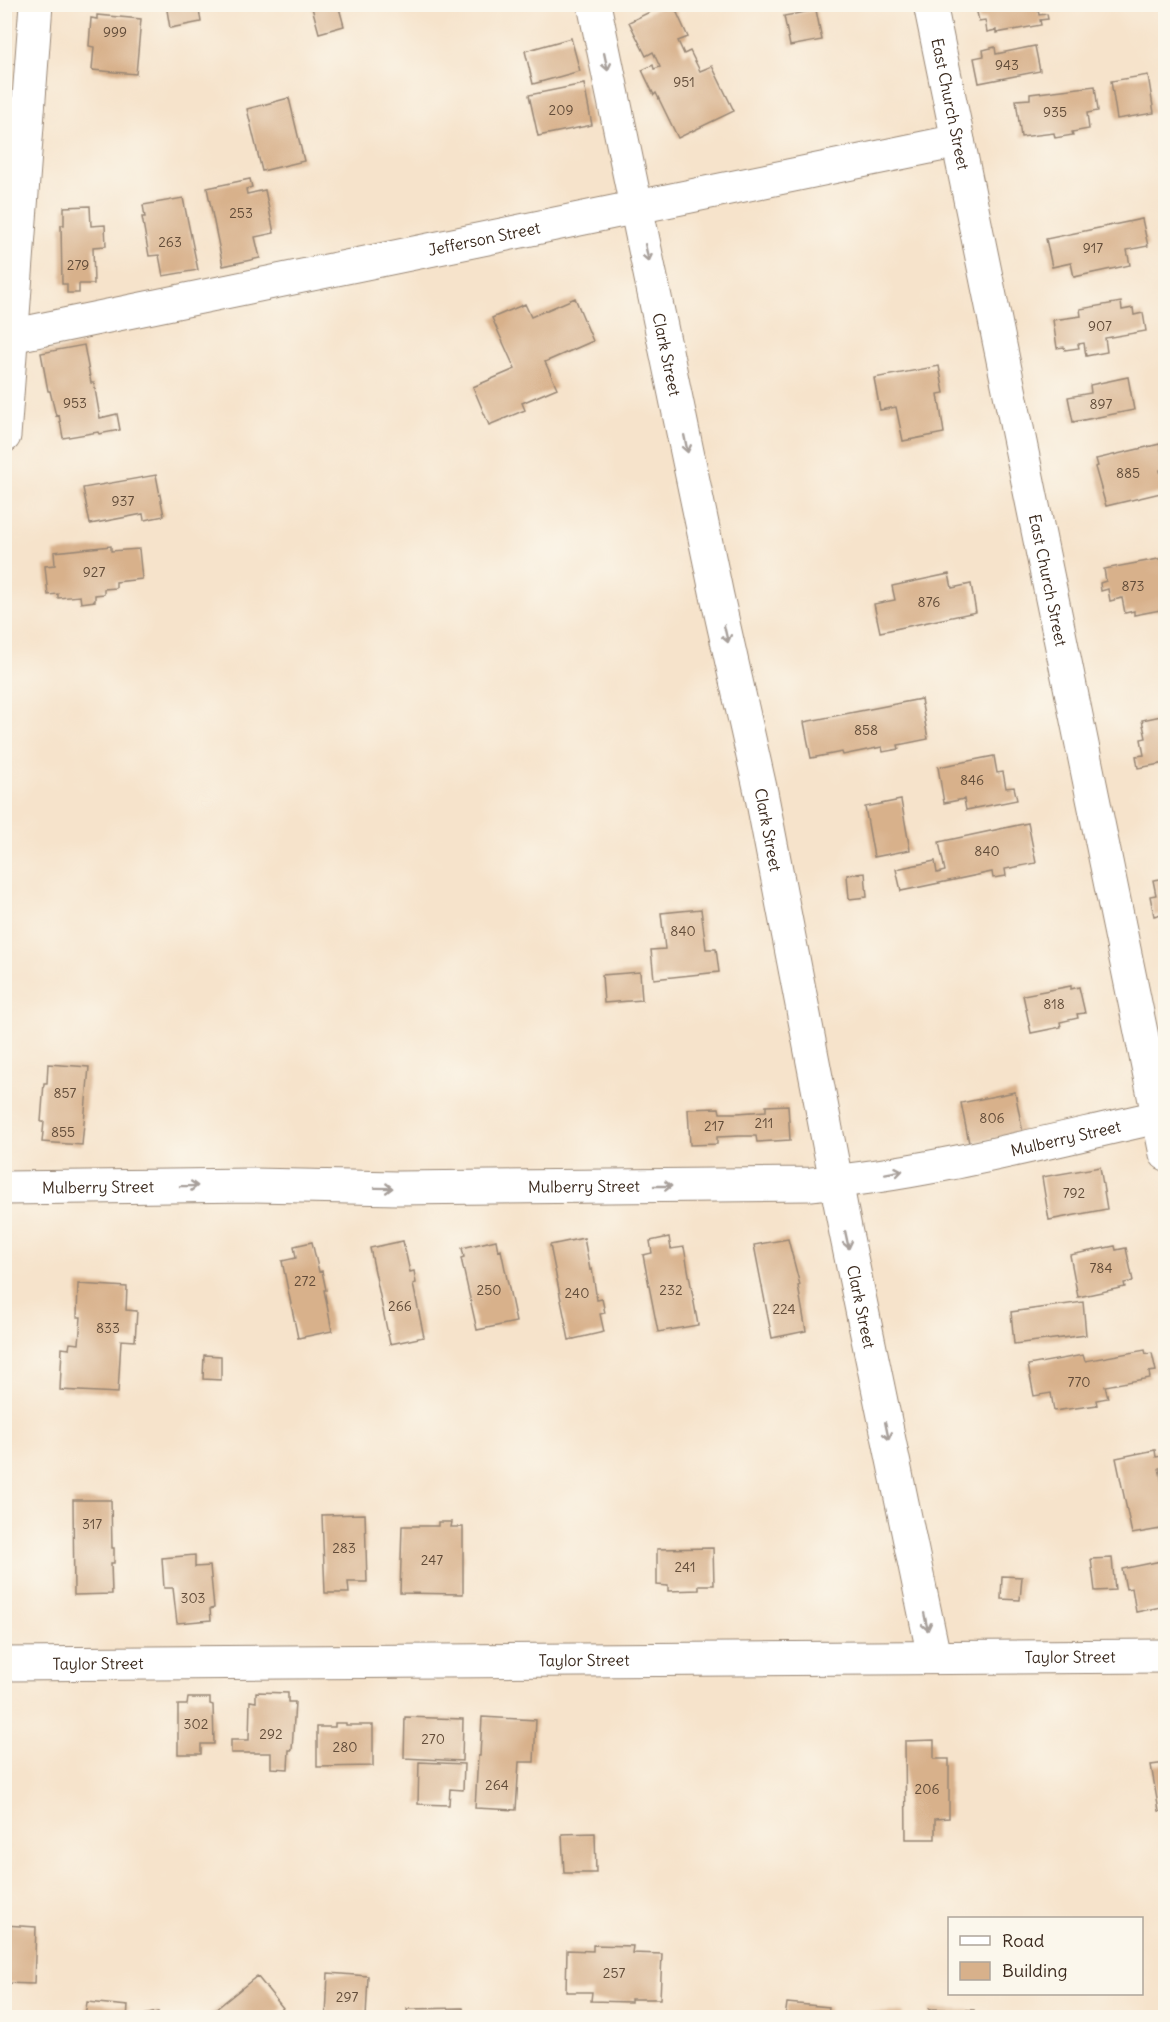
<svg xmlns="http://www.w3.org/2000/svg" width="1170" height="2022" viewBox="0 0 1170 2022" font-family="Delius,sans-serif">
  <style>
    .building { fill: #d8b18b }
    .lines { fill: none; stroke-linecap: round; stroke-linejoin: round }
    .street-casing { stroke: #988674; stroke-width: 35 }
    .street { stroke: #fff; stroke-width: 33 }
    .oneway { stroke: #a79f9a }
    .labels { text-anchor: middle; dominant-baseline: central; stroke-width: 4.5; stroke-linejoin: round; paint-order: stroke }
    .number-label { font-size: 14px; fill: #624c39 }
    .street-label { font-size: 16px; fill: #3b2a1e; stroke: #fbf7ec }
  </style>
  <rect width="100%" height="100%" fill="#fbf7ec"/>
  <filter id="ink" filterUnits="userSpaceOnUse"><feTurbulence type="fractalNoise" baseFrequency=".0167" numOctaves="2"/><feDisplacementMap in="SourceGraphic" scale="12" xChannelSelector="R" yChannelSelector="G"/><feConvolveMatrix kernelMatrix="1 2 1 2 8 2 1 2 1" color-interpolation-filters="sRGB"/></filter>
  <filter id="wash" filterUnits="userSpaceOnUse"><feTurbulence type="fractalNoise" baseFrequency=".008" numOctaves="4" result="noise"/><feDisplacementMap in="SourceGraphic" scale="24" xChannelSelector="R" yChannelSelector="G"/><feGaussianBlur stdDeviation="1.35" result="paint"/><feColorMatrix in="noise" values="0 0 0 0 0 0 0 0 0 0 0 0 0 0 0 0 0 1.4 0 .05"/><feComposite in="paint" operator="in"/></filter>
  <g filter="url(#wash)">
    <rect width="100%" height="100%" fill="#f6e3cb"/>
    <g id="blocks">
      <!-- building -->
      <path class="building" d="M166,4H198L201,22L170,28Z
        M311,4H338L344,26L319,33Z
        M666,4H673L688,37L678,41L684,54L690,51L700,71L712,66L734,111L678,138L656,93L654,95L642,70L653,65L654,69L660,67L653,52L646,56L629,22Z
        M975,4H1037L1039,15L1047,14L1048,19L1040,20L1041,25L996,33V30L987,32L985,20L979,21Z
        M816,10L822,40L790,46L784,16Z
        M97,15L141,19L136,74L92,70L94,47L89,46L91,18L97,19Z
        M571,38L580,71L533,84L525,51Z
        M1035,46L1040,71L979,83L974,58L984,56L983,50L995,47L996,54Z
        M1148,75L1154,113L1117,119L1111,81Z
        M584,84L592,125L538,136L529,95Z
        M1095,86L1098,111L1087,113L1089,129L1072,132L1073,135L1055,138L1054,133L1021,137L1016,100L1030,99V94Z
        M289,98L304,161L262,171L247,109Z
        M250,179L252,187L246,189L247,194L265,190L274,233L255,237L260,258L223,266L207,188Z
        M183,198L198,270L163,276L159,255L149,256L142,217H145L143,205Z
        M90,206L91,226L105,225L106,246L93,247L94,284H79V293H67V284H62L61,225H64V207Z
        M1142,219L1148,246L1127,250L1130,265L1074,277L1071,263L1052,267L1046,239Z
        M575,298L593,341L545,362L557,388L522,403L525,410L489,425L473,387L515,369L492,318L525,304L531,317Z
        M1121,302L1122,310L1133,308L1134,315L1143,313L1146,331L1105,338L1107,352L1086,356L1084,343L1078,344L1079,348L1065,350L1064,347L1057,348L1053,320L1081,316L1080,309Z
        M84,345L91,383H94L100,418L117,414L120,430L99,434L98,432L63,438L59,415L56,416L50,391H48L41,353Z
        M939,366L944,393L938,394L944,433L903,441L896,407L880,410L874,378Z
        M1128,377L1134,410L1073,422L1068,397L1091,393L1090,385Z
        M1160,444L1166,467V469L1160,470L1165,492L1106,506L1095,467L1098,466L1096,459Z
        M156,475L164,516L144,520L143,514L90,524L83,488Z
        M111,546V551L139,549L142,579L116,582V588L104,589V594L95,595V601L81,603L80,596L58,598V594L48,595L45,566L55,565L54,552Z
        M1164,558L1166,609L1134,615V611L1125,613L1122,598L1110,601L1108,589L1101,591L1100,583L1106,581L1104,569Z
        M949,574L952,588L971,584L976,612L880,632L874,604L895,600L892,586Z
        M921,699L928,739L898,745L899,749L883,752L882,747L843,755L842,752L811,758L804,722Z
        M1166,715V763L1138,768L1136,756L1144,755L1141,739L1146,738L1142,720Z
        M994,756L997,773L1003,772L1006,788L1014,787L1017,800L966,810L964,799L944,803L938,767Z
        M901,800L910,850L874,857L865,807Z
        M1028,823L1036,863L1005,869L1006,876L993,878L992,872L901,891L896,869L935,861L937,873L945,871L939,842Z
        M865,873L867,897L849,899L847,875Z
        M1166,878V927L1163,928L1161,914L1154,916L1150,896L1156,895L1153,880Z
        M701,909L706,949H716L719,972L654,979L651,950L665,949L661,913Z
        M640,972L642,1000L604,1003L602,975Z
        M1071,986V989L1079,987L1085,1013L1077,1014L1078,1018L1060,1022L1061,1027L1031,1033L1023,995Z
        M48,1064L89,1067L82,1145L42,1142L44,1122H41L44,1083H47Z
        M1015,1092L1023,1133L969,1143L961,1103Z
        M788,1105L790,1140L757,1142L756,1136H739L717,1137V1144L690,1145L688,1109L719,1108L720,1113H738L766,1111V1106Z
        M1100,1167L1107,1209L1049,1220L1042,1177Z
        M669,1237L671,1249L684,1247L698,1325L658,1332L643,1255L652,1253L650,1241Z
        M584,1238L590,1270L592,1269L597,1300L602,1299L605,1313L600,1314L604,1332L569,1340L550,1245Z
        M788,1239L800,1285L798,1286L806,1331L772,1338L754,1245Z
        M496,1240L498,1251L501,1250L516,1322L477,1330L461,1258L464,1257L462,1248Z
        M403,1241L410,1272L414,1271L416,1283L413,1284L424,1337L390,1344L370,1248Z
        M312,1242L319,1272L322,1271L326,1290H324L332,1331L298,1338L282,1261L296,1258L294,1246Z
        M1115,1246L1116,1250L1126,1248L1133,1281L1124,1283L1125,1287L1078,1297L1070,1255Z
        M78,1284L127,1287L126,1310L137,1311L135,1341L121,1340L118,1393L60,1390L62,1348L69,1349L70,1343L79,1344L81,1317H77Z
        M1083,1302L1086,1335L1014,1344L1011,1312Z
        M1145,1350L1146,1354L1152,1353L1156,1371L1149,1372L1150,1378L1105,1386L1108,1398L1096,1400L1097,1405L1054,1411L1051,1393L1034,1396L1028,1365L1083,1355L1085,1361Z
        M204,1355L221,1356V1380L203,1379Z
        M1155,1450L1156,1457L1163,1456L1165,1467L1159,1468L1166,1501V1528L1132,1534L1116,1458Z
        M73,1500H111L112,1548H114V1563H111L112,1594L74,1595Z
        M365,1514L367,1582H348L349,1593H325L322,1515Z
        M438,1522H452L451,1527H463V1594L400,1593L402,1526H438Z
        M713,1548L714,1585H699V1590L668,1591V1586L657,1585V1549Z
        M195,1555V1567L210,1566L214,1608L210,1609L211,1620L177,1623L173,1588H164L162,1558Z
        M1112,1558L1115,1590L1095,1591L1091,1559Z
        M1166,1560V1606L1136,1612L1132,1588L1126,1589L1122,1569Z
        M1002,1576L1022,1577L1020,1600L1001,1599Z
        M256,1692L288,1693V1702H295L292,1750H289L288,1769L271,1768V1753H231V1740H249L250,1701L256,1702Z
        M188,1698H210V1704L213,1705L214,1744H201V1754H178V1705H187Z
        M405,1717L463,1719L462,1761L404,1758Z
        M482,1717L536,1720L534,1762H519L516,1810L475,1808L478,1756H480Z
        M335,1723H346V1725H373V1766L317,1767V1727H335Z
        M934,1740V1759H949V1818L935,1819V1839H906L905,1741Z
        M419,1762L464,1764L463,1790L450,1789L449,1805L418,1804Z
        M1166,1763V1812L1159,1811L1151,1765Z
        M595,1833L596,1873H564L562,1834Z
        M4,1925L36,1927L34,1984L4,1983Z
        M593,1945L633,1946L632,1953L662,1954L660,1999H631V2002L591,2001L592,1992H566L567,1950L593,1951Z
        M328,1973L368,1976L366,2018H326Z
        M257,1976L283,2008L271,2018H205Z
        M87,2002L128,2006L127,2018H85Z
        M787,2003L829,2007L828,2018H785Z
        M463,2008L464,2018H408L407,2009Z
        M929,2009L974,2010V2018H929Z
        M158,2012L159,2018H144L143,2015Z
        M903,2012V2018H860V2013Z
        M4,2014L29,2016V2018H4Z"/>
    </g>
  </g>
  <g filter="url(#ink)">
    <use href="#blocks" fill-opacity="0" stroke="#988674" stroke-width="1.5"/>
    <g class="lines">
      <!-- street casing -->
      <g class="street-casing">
        <g id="street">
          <path id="s1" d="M594,4L717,596L761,792L846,1233L934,1657"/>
          <path id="s2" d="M930,4L1166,1154"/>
          <path id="s3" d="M11,336L958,141"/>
          <path d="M4,436L36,4"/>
          <path id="s4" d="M4,1188L254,1185L397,1188L811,1184C926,1174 1045,1142 1158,1117"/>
          <path id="s5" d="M4,1664L1166,1656"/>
        </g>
      </g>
      <!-- street -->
      <use href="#street" class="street"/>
    </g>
    <!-- one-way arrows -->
    <defs><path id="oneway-shaft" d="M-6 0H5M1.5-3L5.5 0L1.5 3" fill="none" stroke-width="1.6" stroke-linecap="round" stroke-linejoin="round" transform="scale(1.5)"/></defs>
    <g class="oneway">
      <use href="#oneway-shaft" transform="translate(606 62) rotate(78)"/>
      <use href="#oneway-shaft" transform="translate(647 253) rotate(78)"/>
      <use href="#oneway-shaft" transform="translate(686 444) rotate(78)"/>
      <use href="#oneway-shaft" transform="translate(726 634) rotate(77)"/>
      <use href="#oneway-shaft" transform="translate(894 1172) rotate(-10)"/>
      <use href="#oneway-shaft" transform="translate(189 1186) rotate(-1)"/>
      <use href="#oneway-shaft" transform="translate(663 1186)"/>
      <use href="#oneway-shaft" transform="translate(384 1188) rotate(1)"/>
      <use href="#oneway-shaft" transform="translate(847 1240) rotate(78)"/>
      <use href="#oneway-shaft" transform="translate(887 1431) rotate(78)"/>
      <use href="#oneway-shaft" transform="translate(926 1622) rotate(78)"/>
    </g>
  </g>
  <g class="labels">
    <!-- number labels -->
    <g class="number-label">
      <text x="115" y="32">999</text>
      <text x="1007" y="65">943</text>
      <text x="684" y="82">951</text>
      <text x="561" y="110">209</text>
      <text x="1055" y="112">935</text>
      <text x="241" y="213">253</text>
      <text x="170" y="242">263</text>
      <text x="1093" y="248">917</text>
      <text x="78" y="265">279</text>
      <text x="1100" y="326">907</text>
      <text x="75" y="403">953</text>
      <text x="1101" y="404">897</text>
      <text x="1128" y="473">885</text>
      <text x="123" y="501">937</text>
      <text x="94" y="572">927</text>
      <text x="1133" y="586">873</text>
      <text x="929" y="602">876</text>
      <text x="866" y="730">858</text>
      <text x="972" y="780">846</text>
      <text x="987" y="851">840</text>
      <text x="683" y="931">840</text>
      <text x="1054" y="1004">818</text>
      <text x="65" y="1093">857</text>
      <text x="992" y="1118">806</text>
      <text x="764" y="1123">211</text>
      <text x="714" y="1126">217</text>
      <text x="63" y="1132">855</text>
      <text x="1074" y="1193">792</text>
      <text x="1101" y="1268">784</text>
      <text x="305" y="1281">272</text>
      <text x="489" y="1290">250</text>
      <text x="671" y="1290">232</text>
      <text x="577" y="1293">240</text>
      <text x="400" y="1306">266</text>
      <text x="784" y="1309">224</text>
      <text x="108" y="1328">833</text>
      <text x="1079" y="1382">770</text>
      <text x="92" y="1524">317</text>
      <text x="344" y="1548">283</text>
      <text x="432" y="1560">247</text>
      <text x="685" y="1567">241</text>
      <text x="193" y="1598">303</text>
      <text x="196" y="1724">302</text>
      <text x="271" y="1734">292</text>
      <text x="433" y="1739">270</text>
      <text x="345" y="1747">280</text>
      <text x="497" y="1785">264</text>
      <text x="927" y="1789">206</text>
      <text x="614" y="1973">257</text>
      <text x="347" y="1997">297</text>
    </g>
    <!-- street labels -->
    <g class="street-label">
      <text stroke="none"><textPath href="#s2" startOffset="102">East Church Street</textPath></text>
      <text stroke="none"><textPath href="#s3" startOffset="483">Jefferson Street</textPath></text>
      <text stroke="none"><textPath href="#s1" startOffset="358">Clark Street</textPath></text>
      <text stroke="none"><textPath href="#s2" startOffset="588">East Church Street</textPath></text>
      <text stroke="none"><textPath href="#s1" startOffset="844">Clark Street</textPath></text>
      <text stroke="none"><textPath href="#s4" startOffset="1066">Mulberry Street</textPath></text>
      <text stroke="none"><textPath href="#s4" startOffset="580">Mulberry Street</textPath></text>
      <text stroke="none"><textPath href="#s4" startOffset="94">Mulberry Street</textPath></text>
      <text stroke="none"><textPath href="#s1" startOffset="1330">Clark Street</textPath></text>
      <text stroke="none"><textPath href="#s5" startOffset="1066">Taylor Street</textPath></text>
      <text stroke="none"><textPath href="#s5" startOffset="580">Taylor Street</textPath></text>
      <text stroke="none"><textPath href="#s5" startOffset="94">Taylor Street</textPath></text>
    </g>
  </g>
  <!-- margin -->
  <rect width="1170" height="2022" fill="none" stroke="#fbf7ec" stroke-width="24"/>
  <!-- legend -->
  <rect x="948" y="1917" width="195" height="78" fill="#fbf7ec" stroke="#aea59a" stroke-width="1.5"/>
  <rect x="960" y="1936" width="30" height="9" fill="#ffffff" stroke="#aea59a" stroke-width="1.5"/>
  <text x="1002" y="1947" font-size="18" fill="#3b2a1e">Road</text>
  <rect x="960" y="1962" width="30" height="18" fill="#d8b18b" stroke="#aea59a" stroke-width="1.5"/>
  <text x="1002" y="1977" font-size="18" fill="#3b2a1e">Building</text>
</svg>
